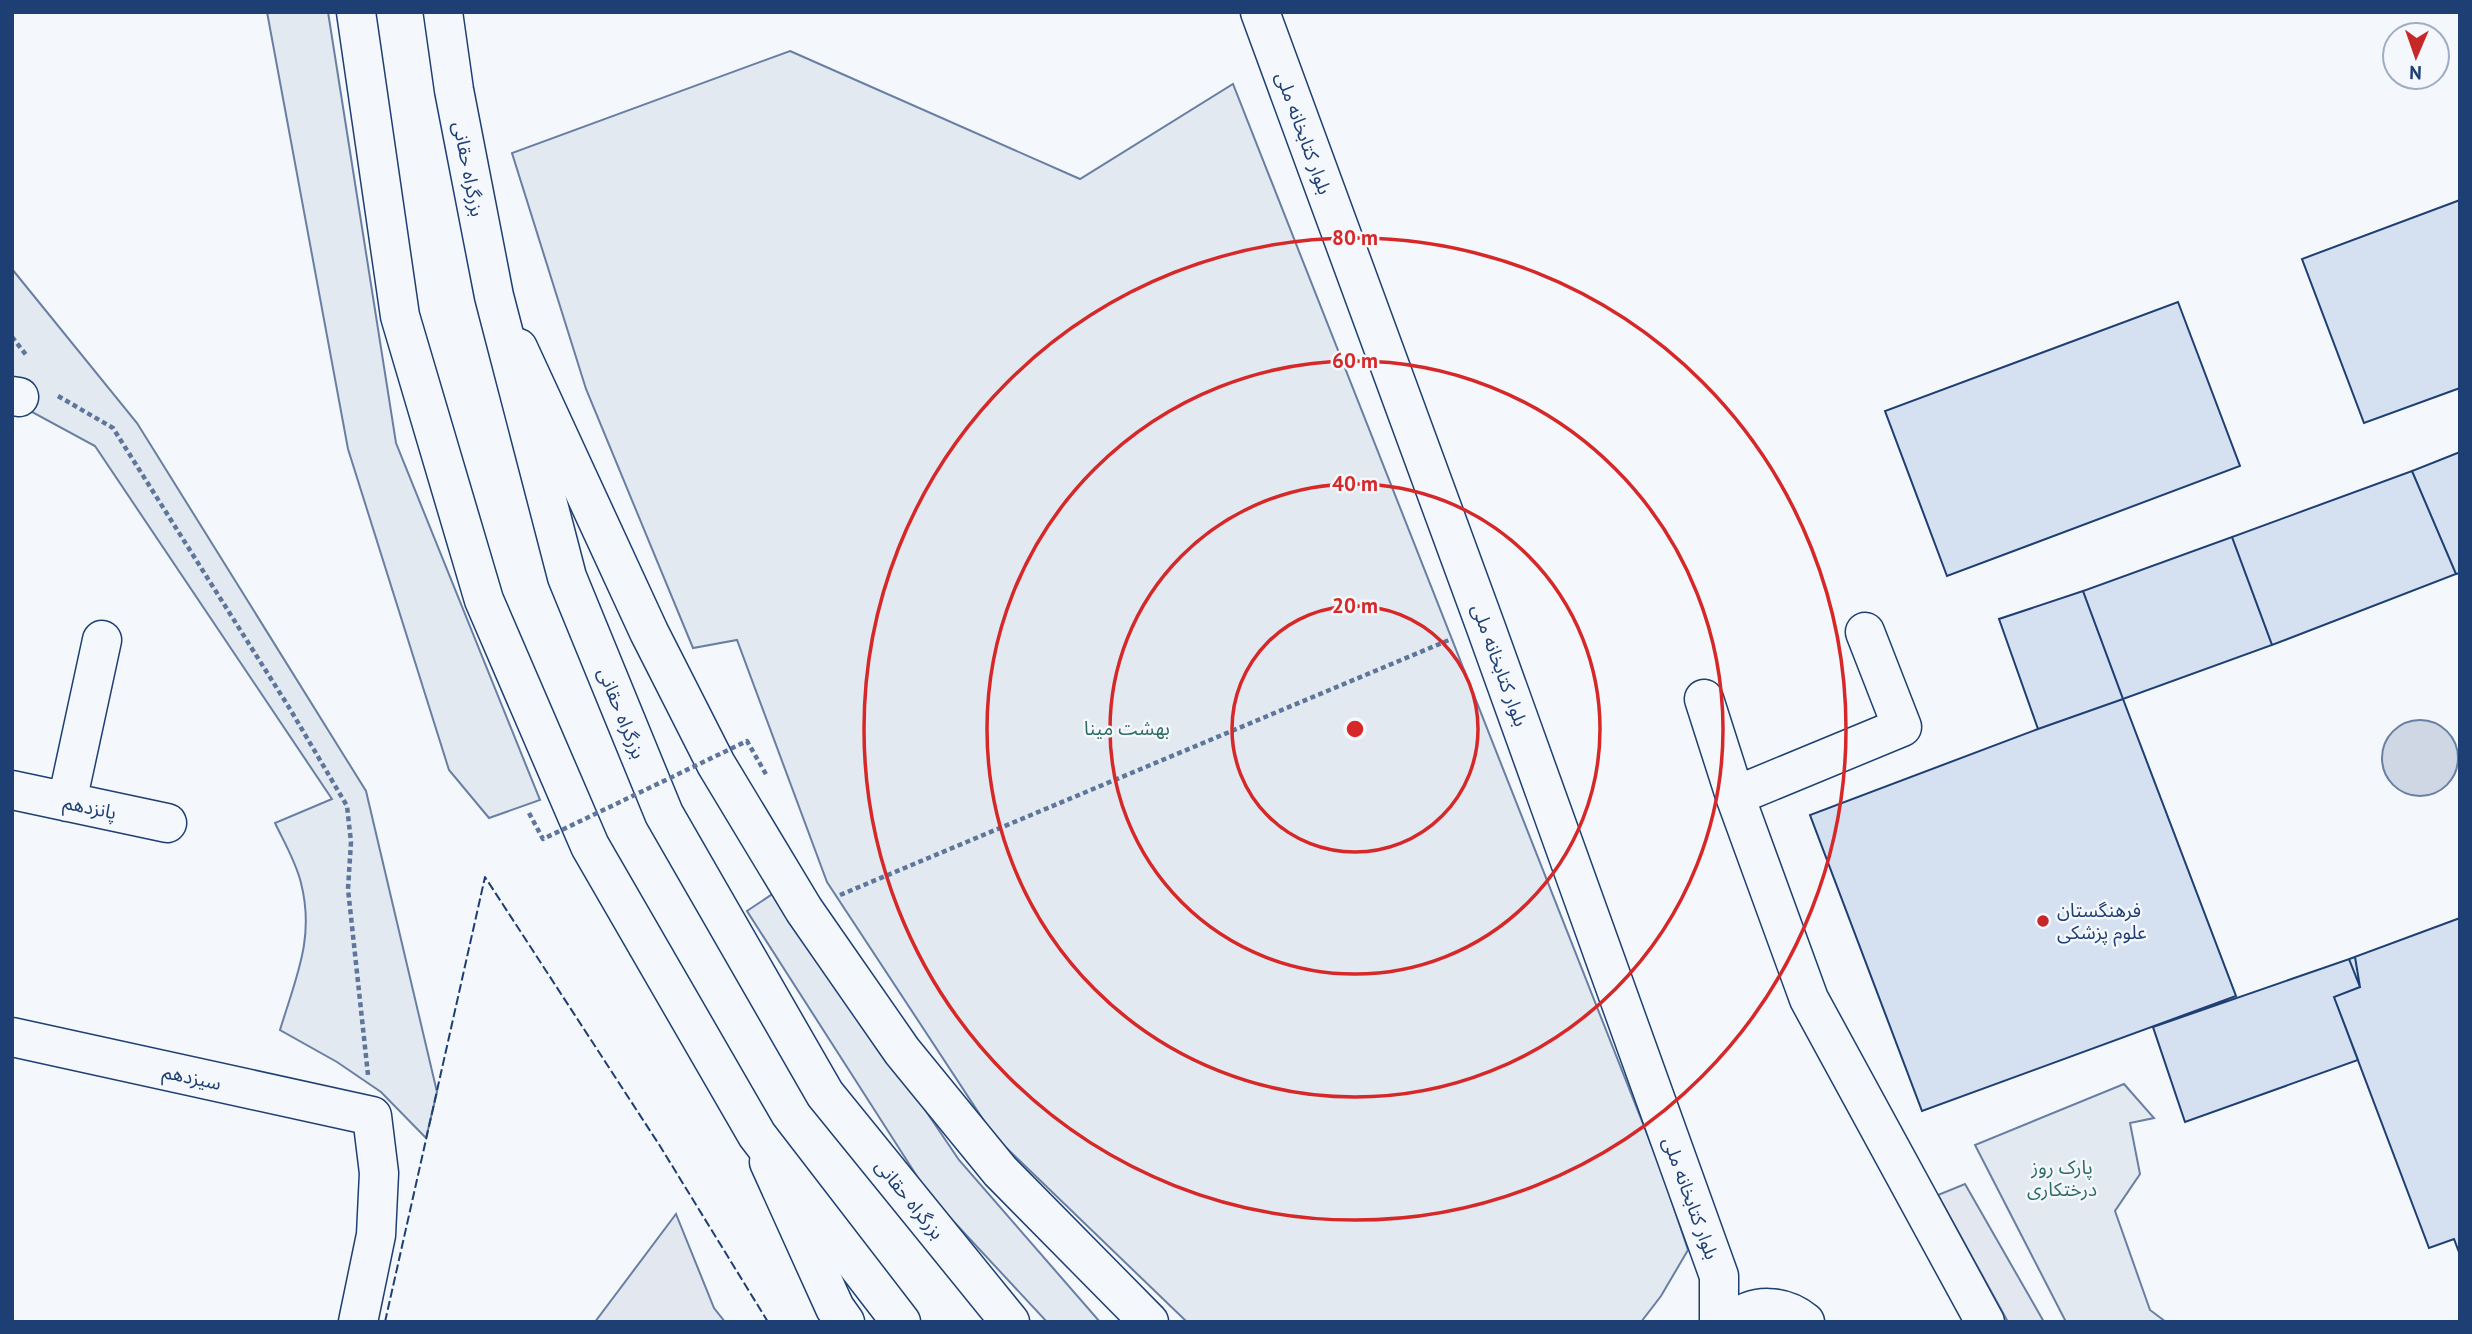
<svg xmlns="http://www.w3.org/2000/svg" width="2472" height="1334" viewBox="0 0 2472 1334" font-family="'PT Sans','Noto Sans Arabic',sans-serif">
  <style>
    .green { fill: #e3e9f0; stroke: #687fa3; stroke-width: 2 }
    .parking { fill: #e3e8f0; stroke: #687fa3; stroke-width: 2 }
    .water { fill: #cfd7e4; stroke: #687fa3; stroke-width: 2 }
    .building { fill: #d5e0f0; stroke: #1d3f73; stroke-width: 2 }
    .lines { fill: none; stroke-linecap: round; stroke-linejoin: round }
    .minor-casing { stroke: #1d3f73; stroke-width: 41 }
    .major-casing { stroke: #1d3f73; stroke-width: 41 }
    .highway-casing { stroke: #1d3f73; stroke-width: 41 }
    .path { stroke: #5e769c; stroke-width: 4.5; stroke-dasharray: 5 3.5; stroke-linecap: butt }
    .minor { stroke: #f4f7fb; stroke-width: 38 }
    .major { stroke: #f4f7fb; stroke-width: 38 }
    .highway { stroke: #f4f7fb; stroke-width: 38 }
    .path-bridge { stroke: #5e769c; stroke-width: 4.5; stroke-dasharray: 5 3.5; stroke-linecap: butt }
    .fence { stroke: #1d3f73; stroke-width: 2; stroke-dasharray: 9 3.5; stroke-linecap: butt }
    .ring { fill: none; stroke: #d62828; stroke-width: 3.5 }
    .poi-dot { fill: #c62828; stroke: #f4f7fb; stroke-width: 2.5 }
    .labels { text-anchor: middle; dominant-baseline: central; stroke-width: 5; stroke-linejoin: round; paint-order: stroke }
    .street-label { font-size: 19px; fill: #1d3f73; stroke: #f4f7fb }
    .park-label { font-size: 19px; fill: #2c6c60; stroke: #f4f7fb }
    .poi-label { font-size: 19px; fill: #1d3f73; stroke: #f4f7fb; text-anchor: start }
    .centre { fill: #d62828; stroke: #f4f7fb; stroke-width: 3.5 }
    .ring-label { font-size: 21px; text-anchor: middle; font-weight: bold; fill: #d62828; stroke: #f4f7fb; stroke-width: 5; stroke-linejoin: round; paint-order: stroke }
  </style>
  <rect width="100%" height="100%" fill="#f4f7fb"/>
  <!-- green -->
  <path class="green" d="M267,12H328L396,443L540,800L489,818L449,770L348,449Z
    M790,51L1080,179L1233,84L1662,1172L1688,1250L1661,1296L1641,1322H1187L994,1136L827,882L737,640L693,648L586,389L512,153Z
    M12,269L137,423L366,791L437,1092L426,1138L381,1092L337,1062L280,1030C296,977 315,938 301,883C296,862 284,842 275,823L332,799L95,446L32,412L12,389Z
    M777,891L959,1160L1100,1322H1047L929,1195L747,911Z
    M2124,1084L2154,1118L2130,1123L2140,1174L2115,1211L2150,1310L2166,1322H2066L1975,1145Z"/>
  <!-- parking -->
  <path class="parking" d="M1965,1184L2044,1322H2008L1938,1195Z
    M676,1214L714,1308L725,1322H595Z"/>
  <!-- water -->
  <path class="water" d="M2382 758a38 38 0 1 1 76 0a38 38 0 1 1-76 0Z"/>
  <!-- building -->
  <path class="building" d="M2460,200V388L2364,423L2302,259Z
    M2178,302L2240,466L1947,576L1885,411Z
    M2460,452V573L2456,574L2412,471Z
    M2412,471L2456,574L2272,645L2232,537Z
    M2232,537L2272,645L2123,699L2083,591Z
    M2083,591L2123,699L2038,729L1999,619Z
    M2123,699L2236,996L1922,1111L1810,815L2038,729Z
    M2460,918V1255L2454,1239L2429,1248L2334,997L2360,987L2349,959Z
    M2355,957L2360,987L2334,997L2358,1060L2185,1122L2153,1027Z"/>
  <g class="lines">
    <!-- minor casing -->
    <g class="minor-casing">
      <path id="minor" d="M1260,12L1485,625L1719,1276V1322
        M12,396L19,397
        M1704,699L1735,796L1809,999L1985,1322
        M12,790L167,823
        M1735,796L1902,727L1865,632
        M67,802L102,640
        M12,1037L372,1116L379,1173L376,1235L358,1322"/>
    </g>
    <!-- major casing -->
    <g class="major-casing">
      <path id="major" d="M518,348L649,632L716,764L804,910L902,1051L1000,1171L1149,1322
        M769,1162L835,1308L845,1322
        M1733,1322C1754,1302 1784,1305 1805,1322"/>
    </g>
    <!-- highway casing -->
    <g class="highway-casing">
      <path id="highway" d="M356,12L400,316L484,600L590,846L757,1135L901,1322
        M443,12L454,90L494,296L567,577L664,814L825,1094L1010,1322"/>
    </g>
    <!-- path -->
    <path class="path" d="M12,337L27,356
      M58,396L113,428L290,709L347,806L351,842L348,889L368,1075
      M840,895L1449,640"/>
    <!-- minor -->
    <use href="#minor" class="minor"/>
    <!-- major -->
    <use href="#major" class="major"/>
    <!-- highway -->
    <use href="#highway" class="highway"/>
    <!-- path-bridge -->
    <path class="path-bridge" d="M529,813L543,839L747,741L767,776"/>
    <!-- fence -->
    <path class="fence" d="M385,1322L485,877L660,1146L768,1322"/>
  </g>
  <!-- distance rings -->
  <g class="ring">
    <circle cx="1355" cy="729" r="123"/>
    <circle cx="1355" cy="729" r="245"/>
    <circle cx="1355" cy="729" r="368"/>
    <circle cx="1355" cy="729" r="491"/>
  </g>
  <!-- markers -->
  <circle class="poi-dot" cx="2043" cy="921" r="7"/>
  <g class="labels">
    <!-- street labels -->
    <g class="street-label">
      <text transform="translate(1304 133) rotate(70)">بلوار کتابخانه ملی</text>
      <text transform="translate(469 169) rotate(79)">بزرگراه حقانی</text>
      <text transform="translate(1500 665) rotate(70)">بلوار کتابخانه ملی</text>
      <text transform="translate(622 713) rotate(68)">بزرگراه حقانی</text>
      <text transform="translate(90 807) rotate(12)">پانزدهم</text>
      <text transform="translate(192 1077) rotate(12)">سیزدهم</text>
      <text transform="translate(1691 1198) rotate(70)">بلوار کتابخانه ملی</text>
      <text transform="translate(910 1199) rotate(51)">بزرگراه حقانی</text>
    </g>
    <!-- park labels -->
    <g class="park-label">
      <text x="1127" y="728">بهشت مينا</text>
      <text x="2062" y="1167">پارک روز<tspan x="2062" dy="22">درختکاری</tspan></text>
    </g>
    <!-- poi labels -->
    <g class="poi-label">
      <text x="2057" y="910">فرهنگستان<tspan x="2057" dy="22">علوم پزشکی</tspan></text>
    </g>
  </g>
  <circle cx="1355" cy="729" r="10" class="centre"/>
  <g class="ring-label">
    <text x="1355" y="245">80 m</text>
    <text x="1355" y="368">60 m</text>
    <text x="1355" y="491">40 m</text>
    <text x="1355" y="613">20 m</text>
  </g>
  <!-- border -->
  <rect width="2472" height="1334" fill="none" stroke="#1d3f73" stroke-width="28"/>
  <!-- north arrow -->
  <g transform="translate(2416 56) rotate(182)"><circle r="33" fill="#f4f7fb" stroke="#9eadc5" stroke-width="2"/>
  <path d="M0-5L12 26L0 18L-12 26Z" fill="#c62828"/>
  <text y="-10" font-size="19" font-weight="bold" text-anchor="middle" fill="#1d3f73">N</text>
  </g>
</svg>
